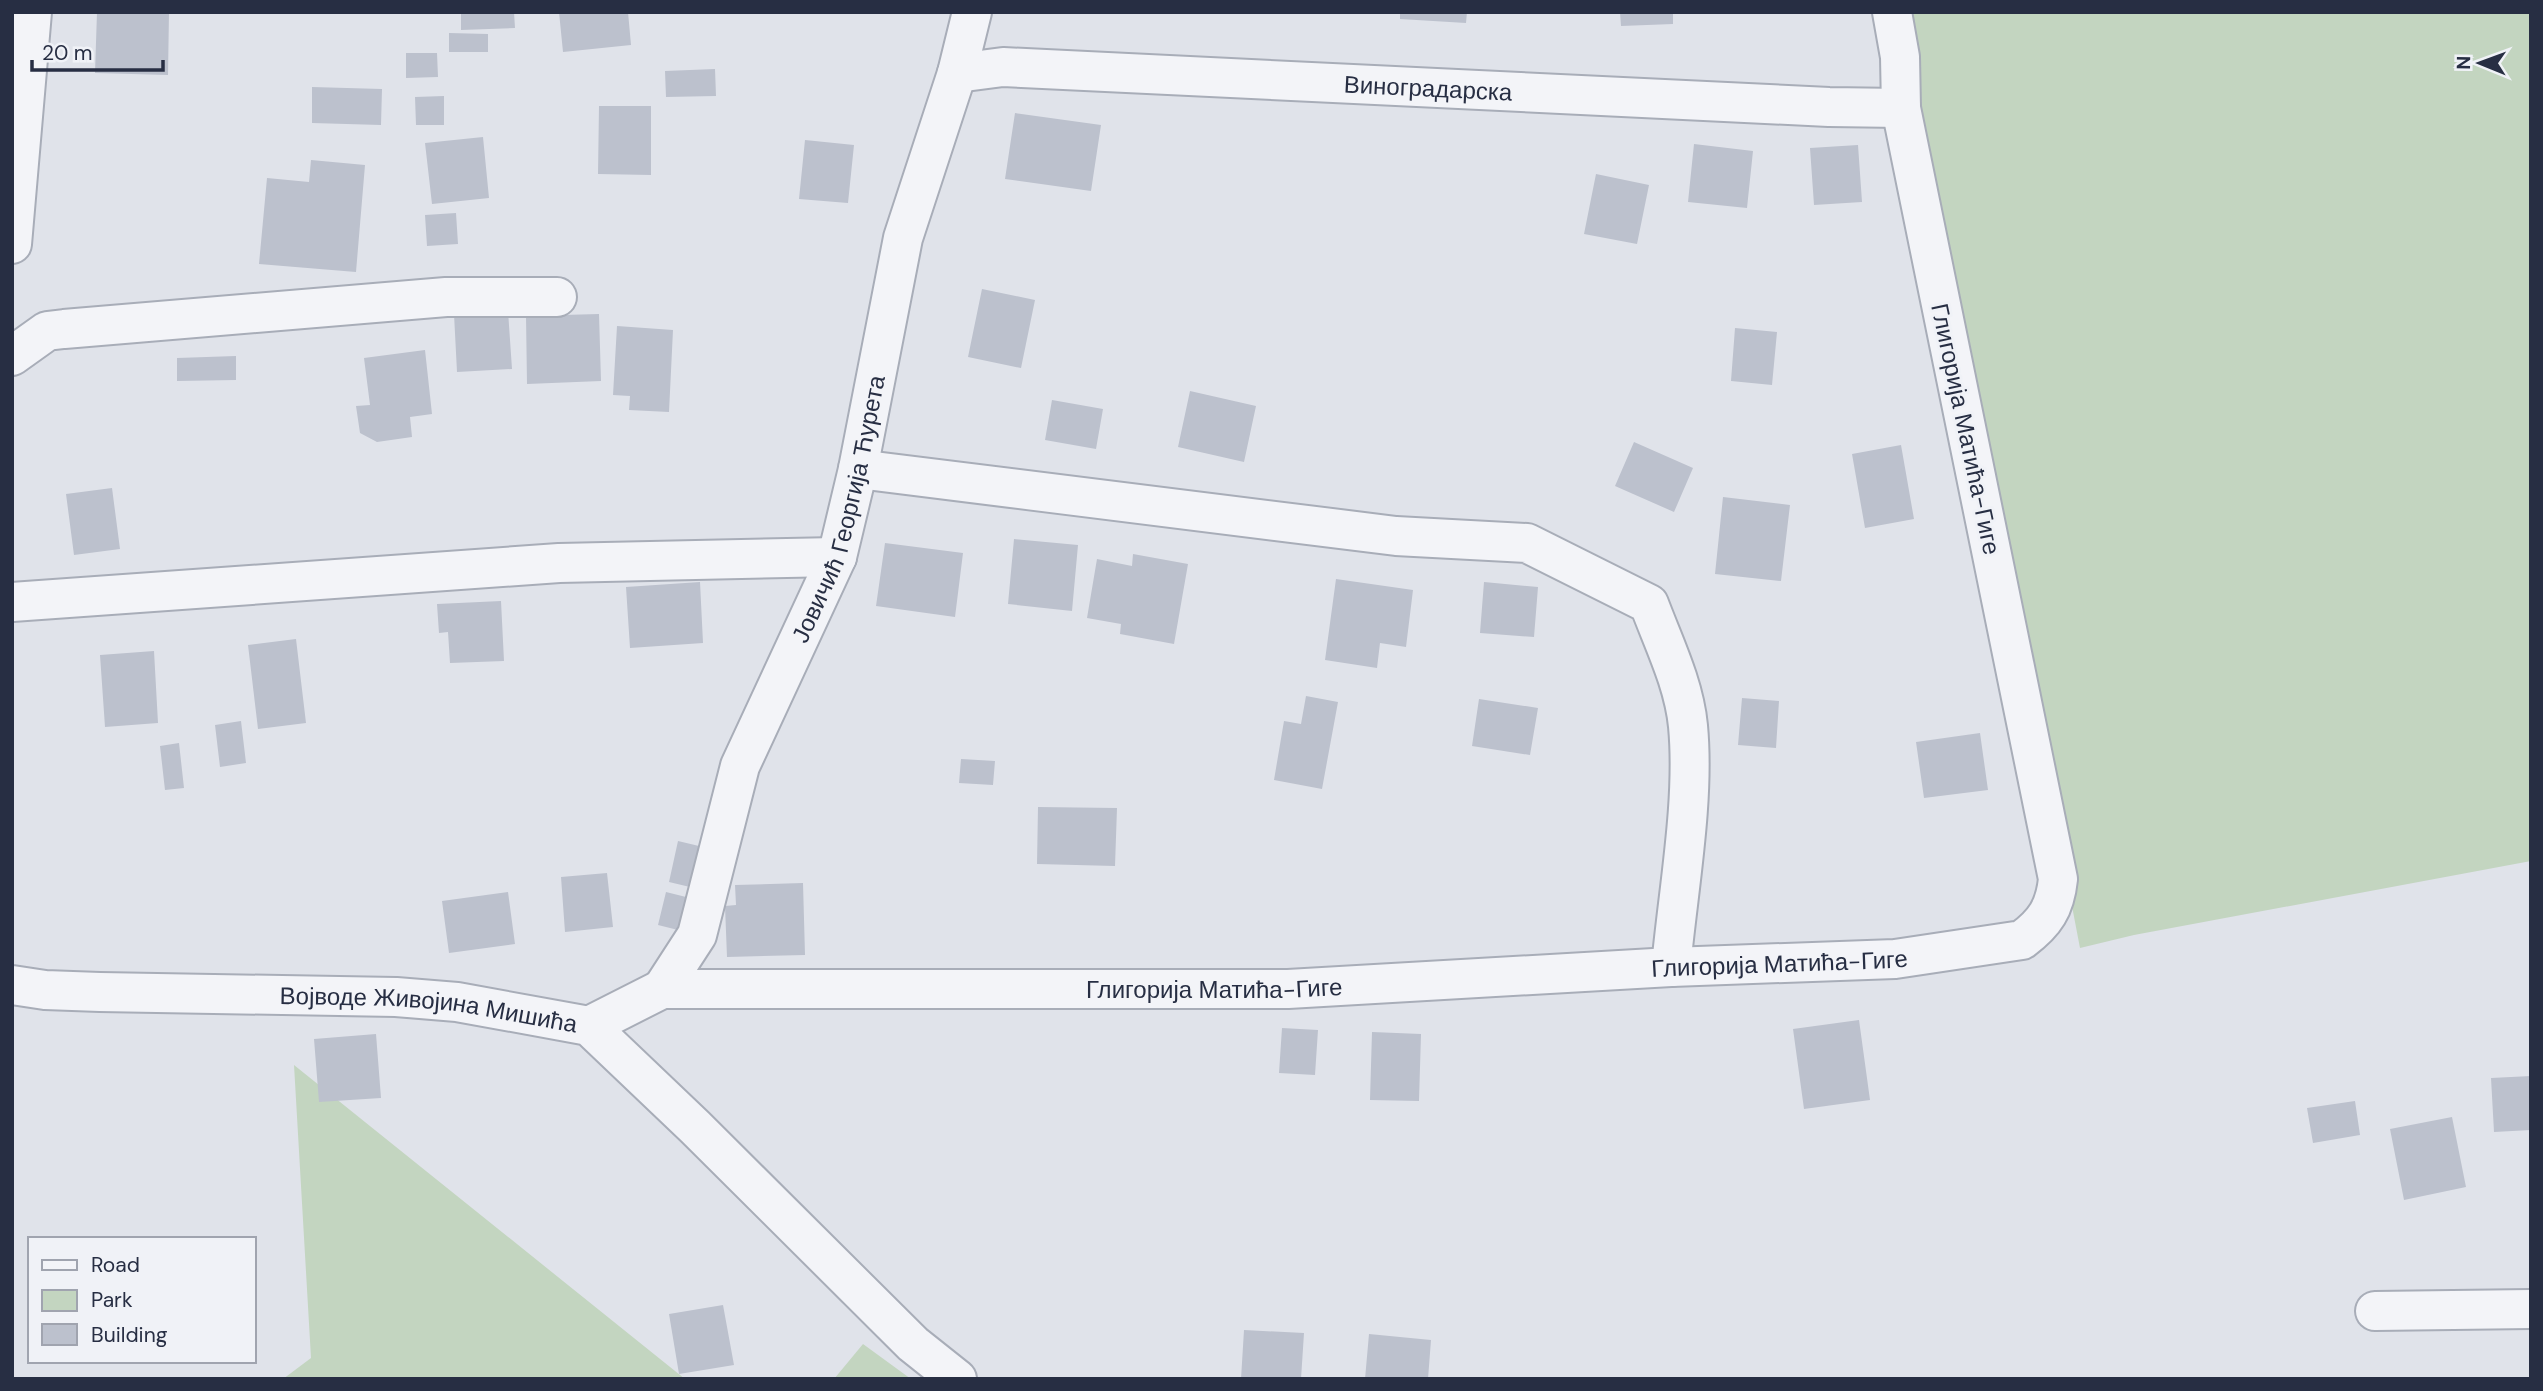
<svg xmlns="http://www.w3.org/2000/svg" width="2543" height="1391" viewBox="0 0 2543 1391" font-family="'DM Sans',sans-serif">
  <style>
    .green { fill: #c3d5c0 }
    .building { fill: #bcc1cd }
    .lines { fill: none; stroke-linecap: round; stroke-linejoin: round }
    .minor-casing { stroke: #a8adb8; stroke-width: 42 }
    .minor { stroke: #f3f4f8; stroke-width: 38 }
    .labels { text-anchor: middle; dominant-baseline: central; stroke-width: 6; stroke-linejoin: round; paint-order: stroke }
    .street-label { font-size: 24px; fill: #272e43; stroke: #f0f2f7 }
  </style>
  <rect width="100%" height="100%" fill="#e0e3ea"/>
  <!-- green -->
  <path class="green" d="M1901,12H2531V861L2134,935L2080,948Z
    M294,1065L685,1379H283L311,1358Z
    M863,1344L911,1379H834Z"/>
  <!-- building -->
  <path class="building" d="M97,12H169L168,75L95,73Z
    M461,12H514L515,28L461,30Z
    M559,12H628L631,45L563,52Z
    M1400,12H1467L1466,23L1400,19Z
    M1620,12H1673V24L1621,26Z
    M449,33L488,34V52H449Z
    M406,53H437L438,77L406,78Z
    M715,69L716,96L666,97L665,71Z
    M312,87L382,89L381,125L312,123Z
    M444,96V125H416L415,97Z
    M599,106H651V175L598,174Z
    M1015,113L1101,125L1091,191L1005,179Z
    M483,137L489,198L432,204L425,143Z
    M805,140L854,145L848,203L799,199Z
    M1694,144L1753,151L1747,208L1688,202Z
    M1858,145L1862,202L1814,205L1810,148Z
    M311,160L365,165L356,272L259,264L267,178L309,182Z
    M1596,174L1649,185L1637,244L1584,234Z
    M456,213L458,244L427,246L425,215Z
    M982,289L1035,300L1021,368L968,357Z
    M508,311L512,369L457,372L454,314Z
    M599,314L601,381L527,384L526,316Z
    M617,326L673,330L669,412L629,410L630,396L613,395Z
    M1735,328L1777,332L1772,385L1731,381Z
    M425,350L432,414L410,417L412,437L377,442L360,433L356,406L370,405L364,358Z
    M236,356V380L177,381V358Z
    M1190,391L1256,406L1244,462L1178,447Z
    M1052,400L1103,409L1096,449L1045,440Z
    M1634,442L1693,468L1674,512L1615,486Z
    M1901,445L1914,519L1865,528L1852,454Z
    M112,488L120,549L74,555L66,494Z
    M1723,497L1790,505L1781,581L1715,574Z
    M1014,539L1078,545L1072,611L1008,604Z
    M885,543L963,553L955,617L876,606Z
    M1133,554L1188,564L1174,644L1120,634L1121,624L1087,618L1097,559L1132,566Z
    M1336,579L1413,590L1406,647L1380,643L1377,668L1325,660Z
    M700,582L703,643L630,648L626,587Z
    M1484,582L1538,587L1534,637L1480,633Z
    M501,601L504,661L450,663L448,632L439,633L437,604Z
    M296,639L306,723L258,729L248,645Z
    M154,651L158,723L105,727L100,655Z
    M1306,696L1338,702L1322,789L1274,780L1284,721L1301,724Z
    M1742,698L1779,701L1776,748L1738,745Z
    M1479,699L1538,708L1530,755L1472,746Z
    M241,721L246,763L220,767L215,725Z
    M1980,733L1988,790L1924,798L1916,742Z
    M179,743L184,788L165,790L160,746Z
    M961,759L995,761L993,785L959,783Z
    M1038,807L1117,808L1115,866L1037,864Z
    M678,841L699,846L690,887L669,882Z
    M607,873L613,927L565,932L561,877Z
    M803,883L805,955L727,957L725,906L736,905L735,885Z
    M508,892L515,944L449,953L442,901Z
    M666,892L690,898L682,931L658,925Z
    M1859,1020L1870,1100L1804,1109L1793,1029Z
    M1282,1028L1318,1030L1315,1075L1279,1073Z
    M1372,1032L1421,1034L1419,1101L1370,1100Z
    M376,1034L381,1098L319,1102L314,1039Z
    M2531,1076V1130L2494,1132L2491,1078Z
    M2355,1101L2360,1135L2313,1143L2307,1108Z
    M2452,1117L2466,1187L2404,1200L2390,1129Z
    M723,1305L734,1365L679,1374L669,1314Z
    M1244,1330L1304,1333L1301,1379H1241Z
    M1369,1334L1431,1340L1428,1379H1365Z"/>
  <g class="lines">
    <!-- minor casing -->
    <g class="minor-casing">
      <g id="minor">
        <path id="s1" d="M957,73L1003,67L1829,107L1901,108"/>
        <path d="M12,244L32,12"/>
        <path d="M12,356L47,331L64,329L446,297H557"/>
        <path d="M858,469L1396,536L1527,543L1649,604C1664,644 1684,684 1688,726C1695,801 1678,891 1671,967"/>
        <path d="M12,602L559,563L837,557"/>
        <path id="s2" d="M12,985L45,990L100,992L396,997L457,1002L589,1026L695,1127L913,1344L957,1379"/>
        <path id="s3" d="M662,989L697,935L740,766L837,557L858,469L903,238L957,73L972,12"/>
        <path id="s4" d="M589,1026L662,989H1288L1671,967L1895,959L2022,940C2045,923 2055,908 2058,879L1901,108L1900,57L1892,12"/>
        <path d="M2375,1311L2531,1309"/>
      </g>
    </g>
    <!-- minor -->
    <use href="#minor" class="minor"/>
  </g>
  <g class="labels">
    <!-- street labels -->
    <g class="street-label">
      <text stroke="none"><textPath href="#s1" startOffset="472">Виноградарска</textPath></text>
      <text transform="translate(1966 429) rotate(78)">Глигорија Матића-Гиге</text>
      <text stroke="none"><textPath href="#s3" startOffset="516">Јовичић Георгија Ћурета</textPath></text>
      <text stroke="none"><textPath href="#s4" startOffset="1200">Глигорија Матића-Гиге</textPath></text>
      <text stroke="none"><textPath href="#s4" startOffset="634">Глигорија Матића-Гиге</textPath></text>
      <text stroke="none"><textPath href="#s2" startOffset="418">Војводе Живојина Мишића</textPath></text>
    </g>
  </g>
  <!-- border -->
  <rect width="2543" height="1391" fill="none" stroke="#272e43" stroke-width="28"/>
  <!-- legend -->
  <rect x="28" y="1237" width="228" height="126" fill="#f0f2f7" stroke="#a0a4af" stroke-width="2"/>
  <rect x="42" y="1260" width="35" height="10" fill="#f3f4f8" stroke="#a0a4af" stroke-width="2"/>
  <text x="91" y="1272" font-size="21" fill="#272e43">Road</text>
  <rect x="42" y="1290" width="35" height="21" fill="#c3d5c0" stroke="#a0a4af" stroke-width="2"/>
  <text x="91" y="1307" font-size="21" fill="#272e43">Park</text>
  <rect x="42" y="1324" width="35" height="21" fill="#bcc1cd" stroke="#a0a4af" stroke-width="2"/>
  <text x="91" y="1342" font-size="21" fill="#272e43">Building</text>
  <!-- north arrow -->
  <g transform="translate(2480 63) rotate(271)" stroke="#f0f2f7" stroke-width="5" paint-order="stroke">
  <path d="M0-5L12 26L0 18L-12 26Z" fill="#272e43"/>
  <text y="-10" font-size="19" font-weight="bold" text-anchor="middle" fill="#272e43">N</text>
  </g>
  <!-- scale -->
  <path d="M32 60v10h131v-10" fill="none" stroke="#272e43" stroke-width="3.5"/>
  <text x="42" y="60" font-size="21" fill="#272e43" stroke="#f0f2f7" stroke-width="5" paint-order="stroke">20 m</text>
</svg>
